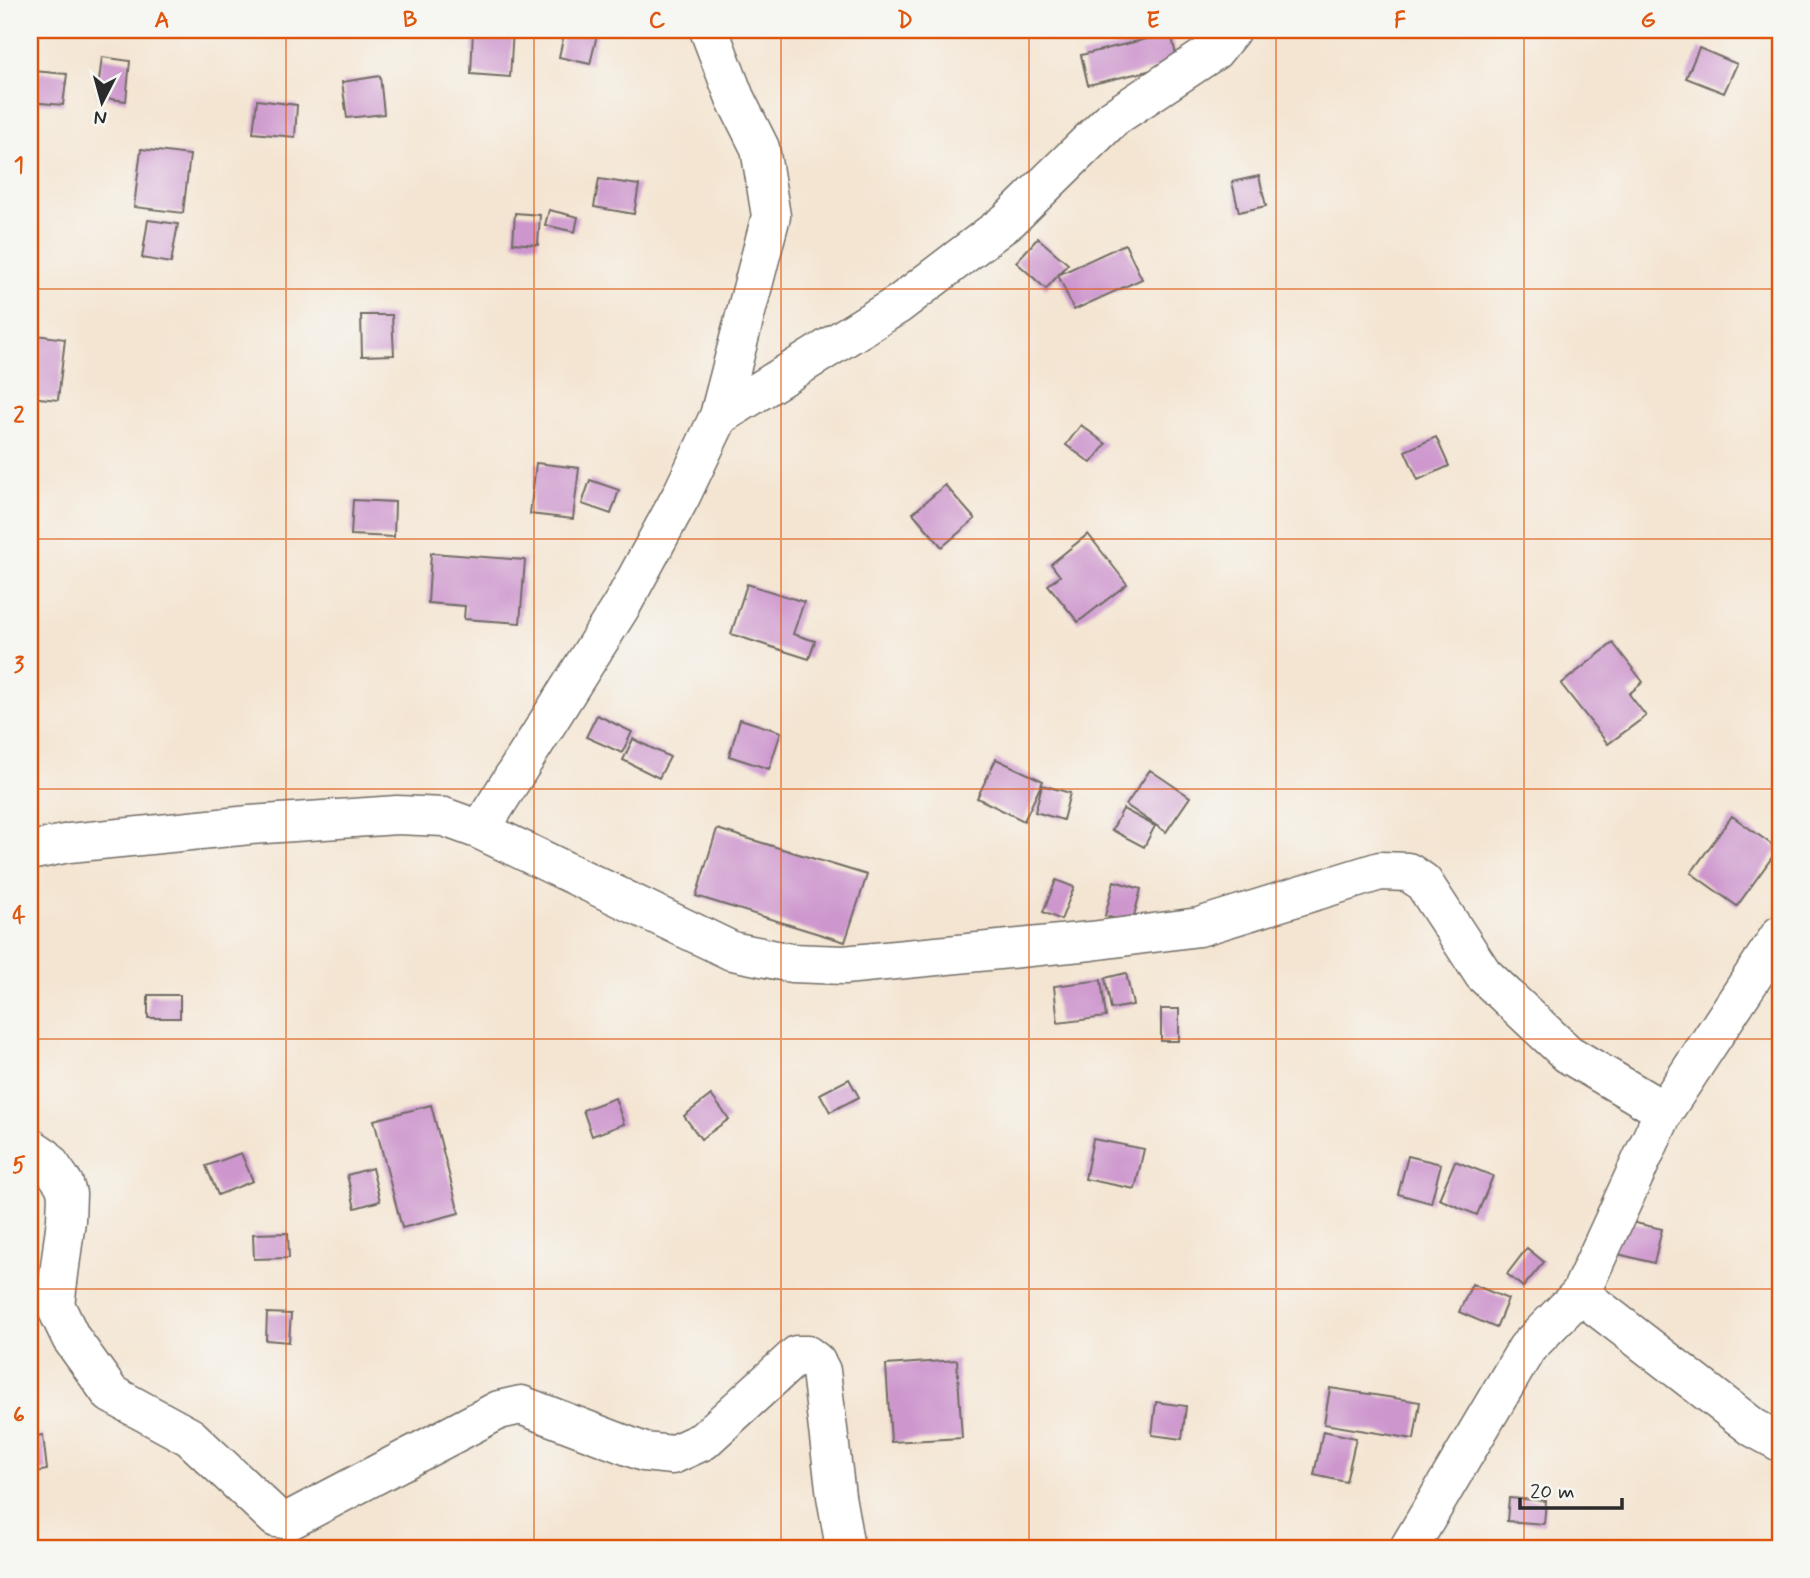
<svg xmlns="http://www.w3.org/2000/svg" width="1810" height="1578" viewBox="0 0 1810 1578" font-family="Mynerve,sans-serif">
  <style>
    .building { fill: #cd96cd }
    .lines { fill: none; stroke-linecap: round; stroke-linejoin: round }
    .minor-casing { stroke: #716c65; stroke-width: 41 }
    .minor { stroke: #fff; stroke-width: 38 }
    .grid { fill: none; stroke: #df570e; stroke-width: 2; stroke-opacity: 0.55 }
    .neatline { fill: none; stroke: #df570e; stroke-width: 2.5 }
    .grid-label { font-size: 23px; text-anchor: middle; font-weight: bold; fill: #df570e }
  </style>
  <rect width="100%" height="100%" fill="#f6f6f2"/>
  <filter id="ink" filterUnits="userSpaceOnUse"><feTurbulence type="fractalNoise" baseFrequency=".0143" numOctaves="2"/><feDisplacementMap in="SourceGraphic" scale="14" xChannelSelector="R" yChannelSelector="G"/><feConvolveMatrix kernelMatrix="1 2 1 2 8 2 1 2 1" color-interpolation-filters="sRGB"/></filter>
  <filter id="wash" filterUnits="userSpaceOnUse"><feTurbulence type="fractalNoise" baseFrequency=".00686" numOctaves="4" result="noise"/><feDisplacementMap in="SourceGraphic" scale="28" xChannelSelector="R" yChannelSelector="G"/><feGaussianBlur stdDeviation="1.57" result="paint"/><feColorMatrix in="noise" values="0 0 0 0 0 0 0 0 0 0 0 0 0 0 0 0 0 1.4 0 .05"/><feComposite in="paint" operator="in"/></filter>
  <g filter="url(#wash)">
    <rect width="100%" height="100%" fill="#f4e5d2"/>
    <g id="blocks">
      <!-- building -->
      <path class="building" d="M473,30H513L510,77L471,74Z
        M565,30L598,31L590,64L559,57Z
        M1081,30H1126V33L1081,37Z
        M1171,33L1178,64L1088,85L1081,55Z
        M1699,48L1737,64L1724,93L1686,78Z
        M102,57L130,61L126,101L97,97Z
        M33,71L67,74L63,105L30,102Z
        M380,76L384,114L347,118L342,82Z
        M257,100L297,105L295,137L253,133Z
        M141,149L190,155L183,213L134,207Z
        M1259,176L1266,206L1239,212L1232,182Z
        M599,179L639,185L634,214L594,207Z
        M549,210L578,217L575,232L545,225Z
        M515,213L540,215L538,245L513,243Z
        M148,220L178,224L171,263L142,258Z
        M1038,238L1068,264L1046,289L1016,262Z
        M1125,244L1142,279L1074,310L1058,275Z
        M361,315H392L394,355L362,356Z
        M30,334L65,339L58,400L30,397Z
        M1081,425L1106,444L1091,463L1066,445Z
        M1436,437L1449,466L1418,480L1405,451Z
        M536,463L579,468L573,519L530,514Z
        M590,480L619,490L611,514L582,504Z
        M945,485L975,519L942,547L913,513Z
        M353,500L395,502L394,537L351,535Z
        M1088,534L1127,584L1078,622L1048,585L1060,576L1051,564Z
        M431,553L525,560L520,623L464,619L465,606L428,603Z
        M747,584L804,602L793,634L815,641L809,659L731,634Z
        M1613,643L1643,682L1629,694L1646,716L1608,744L1561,684Z
        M597,715L632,732L622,753L586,737Z
        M740,719L781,732L769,769L729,756Z
        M633,739L670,757L659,778L623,760Z
        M996,759L1043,781L1024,821L977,798Z
        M1150,770L1190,797L1166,832L1126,805Z
        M1042,785L1070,793L1063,820L1035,812Z
        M1123,809L1155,826L1144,847L1112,830Z
        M1732,816L1778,849L1737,906L1691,873Z
        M717,829L867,875L845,942L696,896Z
        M1056,880L1074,887L1061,920L1043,912Z
        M1114,881L1141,889L1132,923L1105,916Z
        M1126,973L1133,1005L1111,1009L1105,978Z
        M1101,980L1106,1017L1058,1023L1054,986Z
        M148,995H180V1018H148Z
        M1161,1009H1179V1041H1161Z
        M849,1079L859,1097L830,1112L820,1094Z
        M711,1095L729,1119L701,1139L684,1116Z
        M615,1098L624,1124L592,1136L583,1110Z
        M431,1105L459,1213L402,1228L374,1120Z
        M1093,1139L1144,1149L1135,1189L1085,1179Z
        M241,1153L253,1181L218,1195L206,1166Z
        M1408,1156L1441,1164L1431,1203L1398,1194Z
        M1455,1161L1493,1176L1477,1215L1439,1199Z
        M372,1168L380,1201L355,1208L347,1175Z
        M1622,1220L1662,1229L1654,1263L1614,1253Z
        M288,1233L289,1258L254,1259L253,1234Z
        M1527,1248L1544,1262L1523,1287L1507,1274Z
        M1472,1284L1508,1299L1496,1328L1459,1312Z
        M267,1313L291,1314L289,1342L266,1340Z
        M957,1360L962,1438L891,1442L886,1365Z
        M1330,1388L1420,1402L1414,1439L1324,1424Z
        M1156,1402L1186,1406L1182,1439L1152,1435Z
        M1323,1431L1356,1438L1346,1482L1314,1475Z
        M43,1435L47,1470L30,1473V1437Z
        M1509,1498L1546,1501L1544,1524L1507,1521Z"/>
    </g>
  </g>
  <g filter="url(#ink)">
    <use href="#blocks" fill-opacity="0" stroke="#716c65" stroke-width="2"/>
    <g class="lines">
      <!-- minor casing -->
      <g class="minor-casing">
        <path id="minor" d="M719,416L899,304L1009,220L1113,118L1214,51L1231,30
          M480,830L623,603L681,496L719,416L771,216L760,148L735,98L709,30
          M30,851L69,843L130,837L250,825L397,815L444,817L480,830L732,951L791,963L844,965L1091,941L1199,927L1380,871L1408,872L1423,882L1483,974L1568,1054L1664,1111
          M30,1147L45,1157L64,1184L67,1194L66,1220L55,1305L71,1338L111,1394L190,1437L276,1518L290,1520L499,1410L521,1405L644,1452L672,1455L703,1441L797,1355H807L816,1362L821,1371L836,1496L845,1548
          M1580,1294L1754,1428L1780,1442
          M1409,1548L1527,1348L1580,1294L1664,1111L1780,935"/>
      </g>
      <!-- minor -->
      <use href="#minor" class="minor"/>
    </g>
  </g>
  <!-- grid -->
  <path class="grid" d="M286,30V1548M534,30V1548M781,30V1548M1029,30V1548M1276,30V1548M1524,30V1548M30,289H1780M30,539H1780M30,789H1780M30,1039H1780M30,1289H1780"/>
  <!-- margin -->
  <rect width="1810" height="1578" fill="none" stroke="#f6f6f2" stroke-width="77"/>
  <!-- north arrow -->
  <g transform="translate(102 102) rotate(186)" stroke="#f6f6f2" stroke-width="5" paint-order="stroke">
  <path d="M0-5L12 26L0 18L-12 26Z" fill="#2b2b2b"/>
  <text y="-10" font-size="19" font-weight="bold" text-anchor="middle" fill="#2b2b2b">N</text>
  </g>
  <!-- scale -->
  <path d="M1520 1498v10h102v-10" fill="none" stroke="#2b2b2b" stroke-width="3.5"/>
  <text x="1530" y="1498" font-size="21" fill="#2b2b2b" stroke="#f6f6f2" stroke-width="5" paint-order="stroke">20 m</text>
  <rect x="38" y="38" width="1734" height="1502" class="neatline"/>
  <g class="grid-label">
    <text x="162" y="27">A</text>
    <text x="410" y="27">B</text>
    <text x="657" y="27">C</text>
    <text x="905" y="27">D</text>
    <text x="1153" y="27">E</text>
    <text x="1400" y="27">F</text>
    <text x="1648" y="27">G</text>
    <text x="19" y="172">1</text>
    <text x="19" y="422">2</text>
    <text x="19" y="672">3</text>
    <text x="19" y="922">4</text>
    <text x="19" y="1172">5</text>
    <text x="19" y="1422">6</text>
  </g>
</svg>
